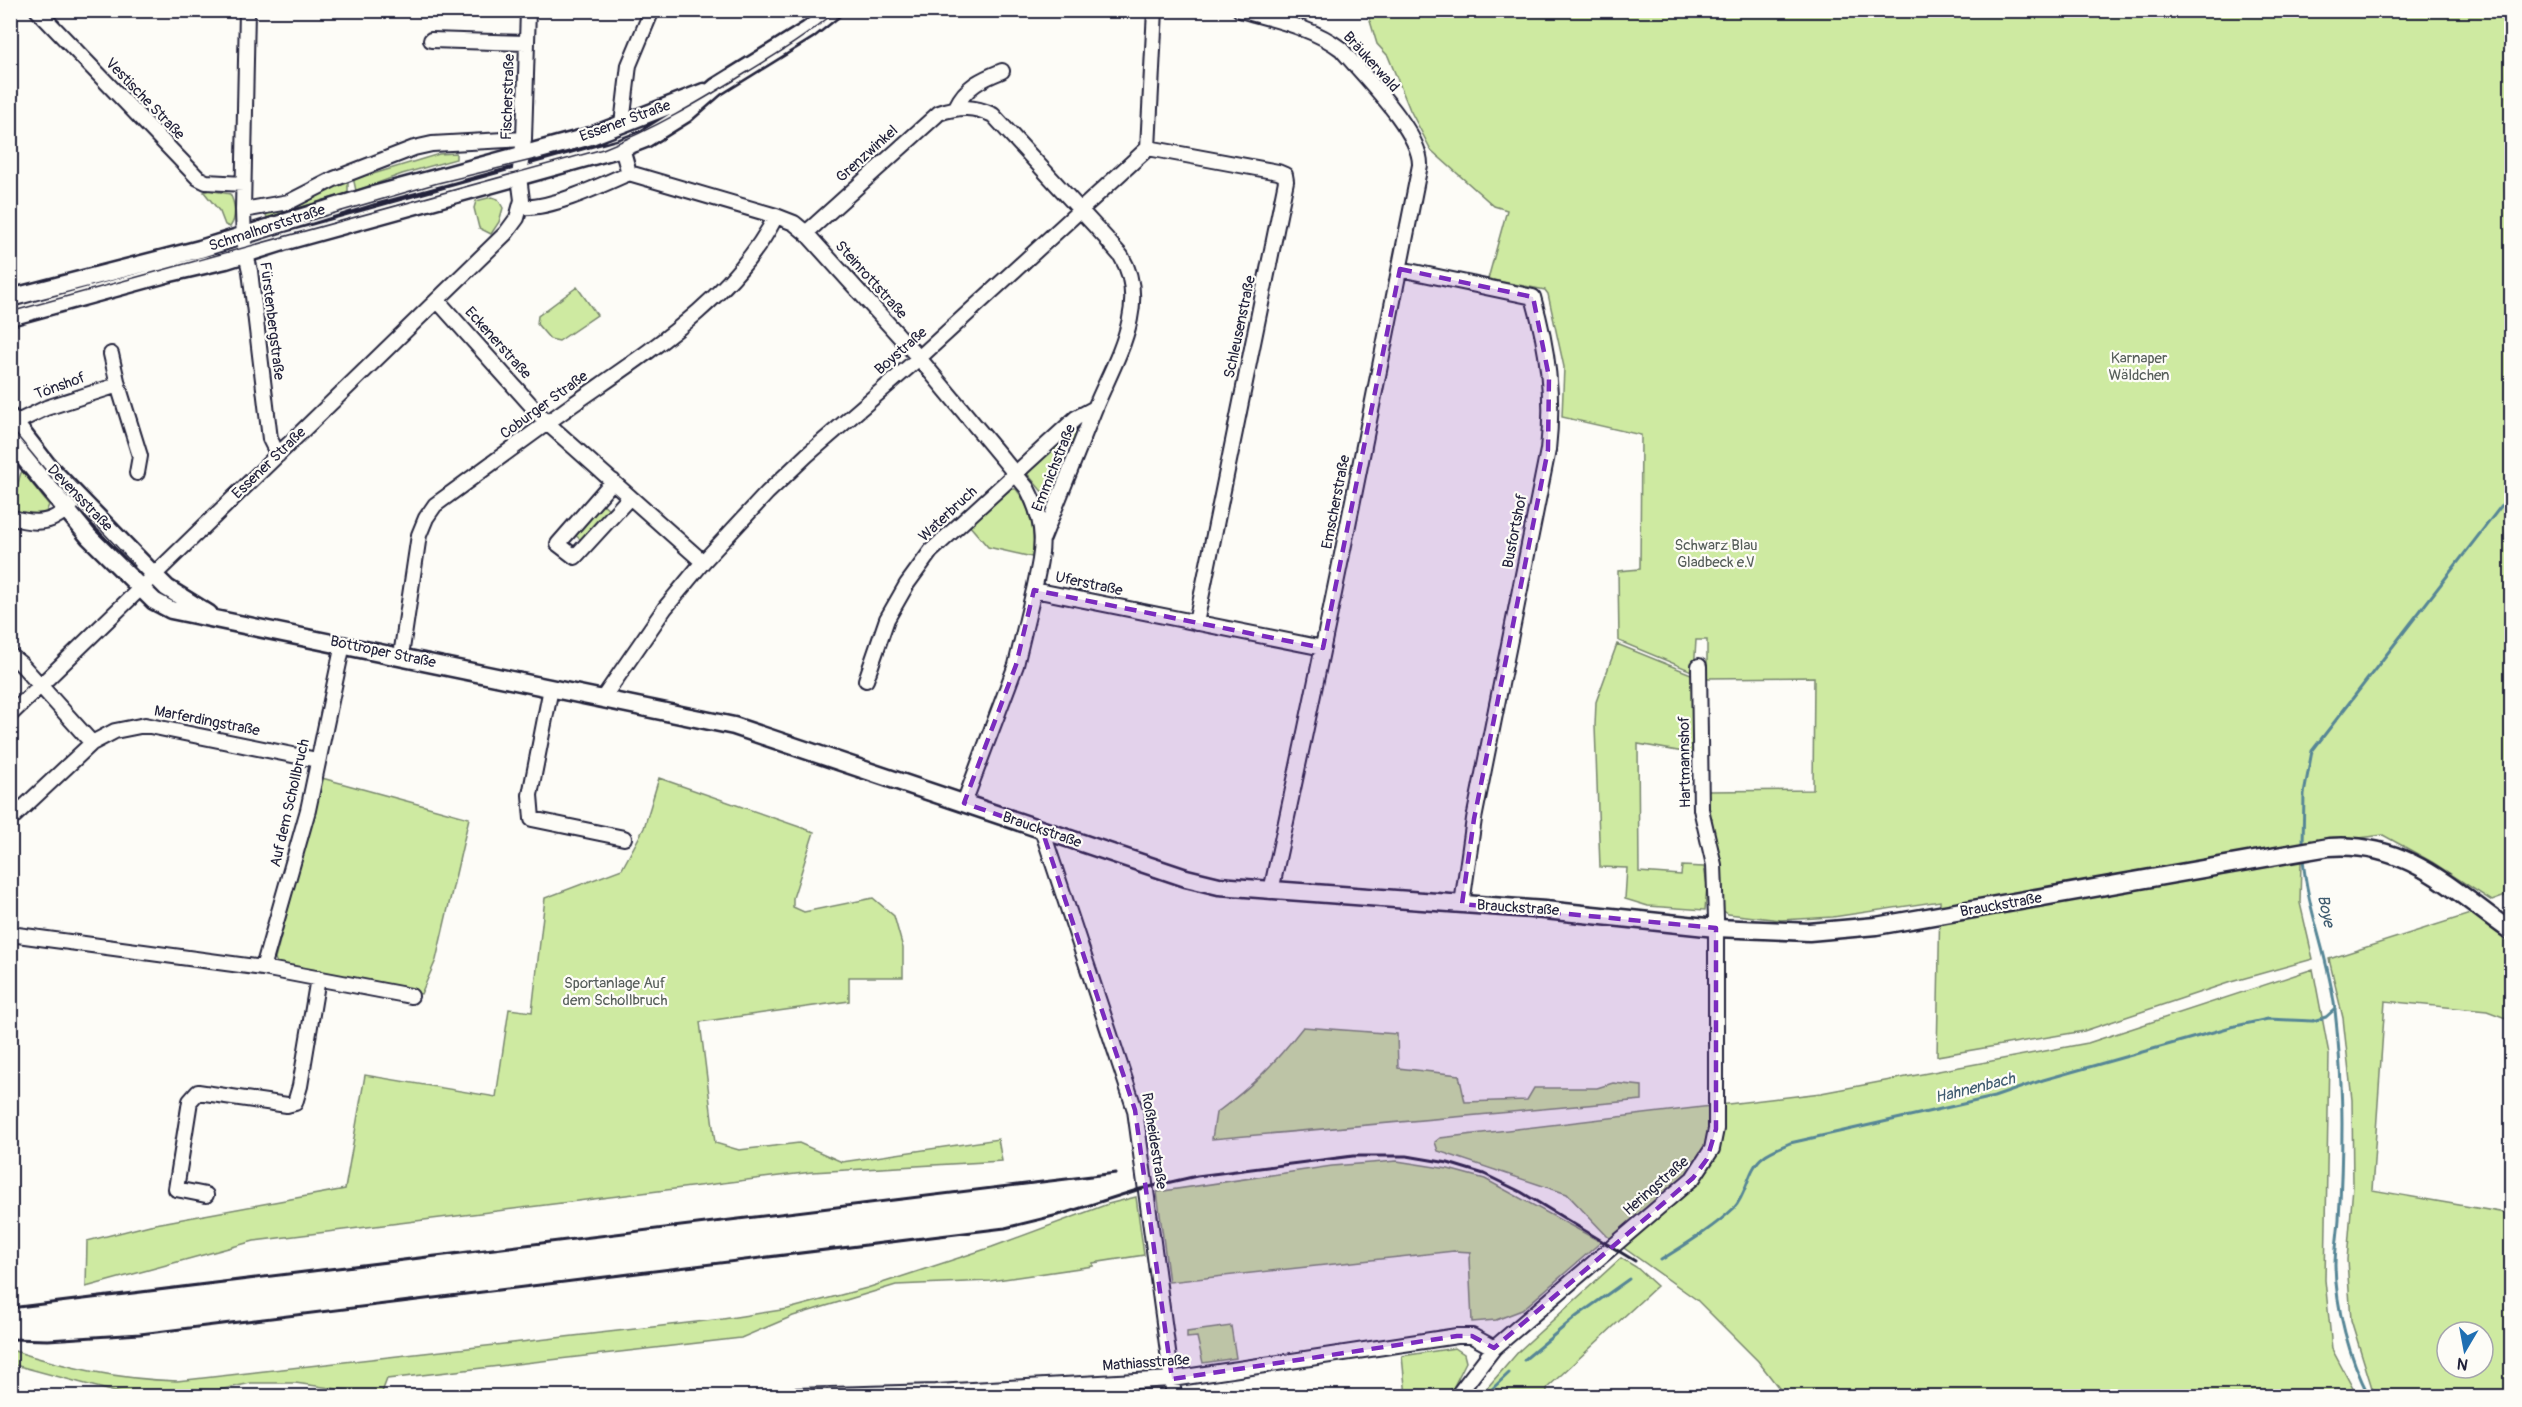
<svg xmlns="http://www.w3.org/2000/svg" width="2522" height="1407" viewBox="0 0 2522 1407" font-family="Pangolin,sans-serif">
  <style>
    .green { fill: #ceeaa1; stroke: #78866e; stroke-width: 1.5; fill-rule: evenodd }
    .lines { fill: none; stroke-linecap: round; stroke-linejoin: round }
    .stream { stroke: #568696; stroke-width: 3 }
    .minor-casing { stroke: #22223b; stroke-width: 18 }
    .major-casing { stroke: #22223b; stroke-width: 21 }
    .minor { stroke: #fdfcf7; stroke-width: 14 }
    .major { stroke: #fdfcf7; stroke-width: 16 }
    .tram { stroke: #22223b; stroke-width: 1.5 }
    .rail { stroke: #22223b; stroke-width: 3 }
    .marked { fill: #7b2cbf; fill-opacity: 0.2; stroke: #7b2cbf; stroke-width: 4.5; stroke-dasharray: 12 8; stroke-linejoin: round }
    .labels { text-anchor: middle; dominant-baseline: central; stroke-width: 4.5; stroke-linejoin: round; paint-order: stroke }
    .street-label { font-size: 15px; fill: #22223b; stroke: #fdfcf7 }
    .park-label { font-size: 15px; fill: #565e5a; stroke: #fdfcf7 }
    .water-label { font-size: 16px; font-style: italic; fill: #405c70; stroke: #fdfcf7 }
  </style>
  <rect width="100%" height="100%" fill="#fdfcf7"/>
  <filter id="ink" filterUnits="userSpaceOnUse"><feTurbulence type="fractalNoise" baseFrequency=".0167" numOctaves="2"/><feDisplacementMap in="SourceGraphic" scale="12" xChannelSelector="R" yChannelSelector="G"/><feConvolveMatrix kernelMatrix="1 2 1 2 8 2 1 2 1" color-interpolation-filters="sRGB"/></filter>
  <g filter="url(#ink)">
    <!-- green -->
    <path class="green" d="M1367,11H2511V894L2492,901L2432,862L2383,835L2297,846L2301,863L2300,903L2313,959L2231,982L2084,1031L1937,1056L1940,901L1833,917L1781,920L1728,914L1722,910L1707,791L1813,790L1814,677L1707,678V640H1696L1694,672L1619,641L1618,571L1640,569L1641,435L1562,417L1564,367L1548,294L1545,290L1488,279L1507,210L1494,206L1431,150L1410,110L1388,56L1377,44Z
      M456,153V159L402,174L356,191L353,177L360,173L370,175L439,154Z
      M348,181V193L267,218L265,210L295,204Z
      M209,190L230,194C235,203 237,218 230,227L225,225L220,212L204,192Z
      M492,197L498,199L503,208L499,222L491,234L479,228L474,208L476,201Z
      M577,287L597,315L559,341L550,339L537,324L538,316Z
      M1078,424L1082,426L1076,443L1069,441L1054,478L1060,482L1056,492L1044,494L1025,471Z
      M22,471L49,505L46,512C36,517 23,516 13,510C15,501 18,477 22,471Z
      M1011,489H1016C1031,507 1036,534 1032,557L988,547L969,525Z
      M601,502L610,510L582,541L573,533Z
      M1617,644L1696,676L1695,754L1638,744L1639,872L1681,875L1682,866L1704,867L1707,885L1705,910L1648,906L1625,899L1627,868L1600,867L1595,726L1596,702Z
      M322,778L469,818L436,960L421,994L279,966L275,959Z
      M659,778L814,832L793,898V907L804,912L873,898L894,916L903,948V977H849V1001L700,1022L715,1143L739,1150L799,1143L842,1162L998,1139L1002,1161L812,1172L254,1241L86,1287L87,1241L150,1225L345,1189L365,1075L496,1097L509,1009L532,1012L545,898L622,869L644,828Z
      M2473,913L2511,942V1020L2487,1011L2385,1001L2372,1190L2511,1214V1396H2379L2372,1388L2351,1320L2347,1260L2353,1186L2352,1100L2343,1018L2329,959ZM2447,1332H2483V1368H2447Z
      M2313,969L2329,1054L2325,1280L2332,1349L2357,1396H1785L1758,1361L1697,1300L1607,1236L1567,1194L1438,1151L1435,1142L1440,1138L1821,1093L2088,1043Z
      M1303,1027L1397,1034L1398,1068L1459,1075L1465,1102L1527,1100L1534,1088H1597L1613,1083L1642,1086V1100L1212,1139L1216,1113C1254,1085 1274,1064 1303,1027Z
      M1397,1161L1448,1169L1485,1179L1601,1242L1522,1310L1496,1320L1472,1322L1469,1258L1471,1252L1454,1251L1169,1282L1157,1192L1332,1166Z
      M1136,1197L1144,1255L1093,1263V1266L990,1281L896,1285L793,1316L741,1338L387,1379L381,1395L295,1383H251L192,1396H130L11,1364V1350C68,1368 116,1379 177,1381L723,1319L788,1309L867,1288L992,1247L1108,1204Z
      M1621,1258L1636,1267L1657,1286L1547,1388V1396H1480L1519,1351Z
      M1231,1326L1236,1358L1203,1363L1197,1337L1187,1338V1332Z
      M1455,1348L1464,1354L1466,1362L1449,1396H1406L1402,1356Z"/>
    <g class="lines">
      <!-- stream -->
      <path class="stream" d="M2303,846L2304,794L2312,751L2512,492
        M2303,858C2307,910 2329,958 2335,1010C2339,1047 2342,1087 2342,1124C2342,1155 2341,1188 2339,1219C2338,1234 2335,1250 2335,1265C2336,1309 2349,1357 2369,1396
        M1661,1260C1686,1244 1713,1228 1734,1208C1748,1193 1747,1168 1764,1156C1772,1150 1782,1147 1790,1143L1994,1097L2043,1080L2231,1027L2268,1019L2313,1021L2326,1017L2335,1009
        M1524,1360L1577,1316L1629,1279
        M1489,1396L1492,1389L1509,1373"/>
      <!-- minor casing -->
      <g class="minor-casing">
        <path id="minor" d="M37,10L198,178L206,182L243,184
          M247,10L243,210L244,245L250,271L270,439L278,455
          M1240,10C1275,20 1312,27 1341,49C1363,75 1421,132 1420,165C1372,407 1324,649 1271,891
          M431,40L527,43
          M956,107C966,86 982,79 1002,71
          M622,124L629,65L652,10
          M622,148L629,173L776,216L794,223L806,233L919,358L1027,488C1048,528 1043,548 1034,590
          M1148,148L1278,172L1285,175L1286,181L1196,623
          M521,207C549,210 602,185 629,173
          M243,210L289,202L334,179L414,148L432,144L524,139
          M806,233L939,113C959,106 974,106 993,115L1106,238C1110,244 1116,250 1121,256C1151,305 1114,362 1095,408
          M1400,269L1533,297C1548,349 1554,397 1548,450L1474,819L1462,904
          M437,300L547,423L703,562
          M111,354L118,385L140,456L137,473
          M15,423L46,408L118,385
          M613,481L558,544L575,557L630,497
          M10,517C42,527 56,522 78,498
          M10,655L21,664L92,743
          M401,656L419,535L426,518L435,505C481,471 526,438 572,405C646,353 734,299 776,216
          M866,680L887,619L907,584L931,551L1076,418L1095,408L1043,538
          M551,688L530,795L532,819L624,838
          M603,698L665,608L703,562L767,493L807,455L919,358L1148,148L1155,10
          M10,715L506,233L517,218L522,200L519,177L524,139L528,10
          M964,803L1016,665L1034,590L1323,648
          M10,820L92,743L115,731L145,725L317,760
          M1042,830L1135,1110L1174,1396
          M10,934L263,968L411,996
          M263,968L308,810L343,644
          M206,1195L176,1189L190,1101L198,1092L287,1105L295,1103L300,1086L318,978
          M794,1396L936,1392L1172,1379L1457,1336H1472L1494,1348
          M1457,1396L1494,1348L1693,1178L1712,1149L1716,1129V918L1714,865L1701,809L1699,666"/>
      </g>
      <!-- major casing -->
      <g class="major-casing">
        <path id="major" d="M10,298L200,249L370,196L591,136L704,92
          M10,317L170,273L226,260L283,242L622,148L645,139L685,114L716,87L808,30L833,10
          M10,417L48,466L154,575L167,588L209,614
          M10,441L89,537L154,601L171,610L734,726L1186,878L1219,886L1545,910L1716,928L1809,932L1876,926L2329,847C2408,841 2452,890 2512,932"/>
      </g>
      <!-- minor -->
      <use href="#minor" class="minor"/>
      <!-- major -->
      <use href="#major" class="major"/>
      <!-- tram -->
      <path class="tram" d="M304,222L438,183L536,159
        M10,312L603,149C654,129 699,102 746,73C777,54 809,35 837,10
        M10,427L52,478L135,566"/>
      <!-- rail -->
      <path class="rail" d="M10,1308L1116,1173
        M10,1339L48,1340L140,1334L1005,1228L1062,1214L1140,1189L1197,1176L1353,1156H1407L1448,1163L1484,1174L1521,1192L1635,1261"/>
    </g>
  </g>
  <!-- marked area -->
  <path class="marked" d="M1400,269L1533,297L1549,377L1548,450L1474,819L1462,904L1716,928V1129L1707,1159L1693,1178L1494,1348L1472,1336H1457L1172,1379L1135,1110L1042,830L964,803L1016,665L1034,590L1323,648Z"/>
  <g class="labels">
    <!-- street labels -->
    <g class="street-label">
      <text transform="translate(1371 62) rotate(48)">Bräukerwald</text>
      <text transform="translate(508 97) rotate(-88)">Fischerstraße</text>
      <text transform="translate(145 99) rotate(46)">Vestische Straße</text>
      <text transform="translate(625 121) rotate(-20)">Essener Straße</text>
      <text transform="translate(867 154) rotate(-42)">Grenzwinkel</text>
      <text transform="translate(267 228) rotate(-18)">Schmalhorststraße</text>
      <text transform="translate(871 280) rotate(48)">Steinrottstraße</text>
      <text transform="translate(272 321) rotate(83)">Fürstenbergstraße</text>
      <text transform="translate(1240 327) rotate(-78)">Schleusenstraße</text>
      <text transform="translate(498 343) rotate(48)">Eckenerstraße</text>
      <text transform="translate(901 351) rotate(-41)">Boystraße</text>
      <text transform="translate(60 386) rotate(-20)">Tönshof</text>
      <text transform="translate(544 405) rotate(-36)">Coburger Straße</text>
      <text transform="translate(269 463) rotate(-44)">Essener Straße</text>
      <text transform="translate(1054 468) rotate(-68)">Emmichstraße</text>
      <text transform="translate(80 498) rotate(46)">Devensstraße</text>
      <text transform="translate(1336 502) rotate(-79)">Emscherstraße</text>
      <text transform="translate(948 514) rotate(-43)">Waterbruch</text>
      <text transform="translate(1515 531) rotate(-79)">Busfortshof</text>
      <text transform="translate(1089 584) rotate(12)">Uferstraße</text>
      <text transform="translate(383 652) rotate(12)">Bottroper Straße</text>
      <text transform="translate(207 721) rotate(11)">Marferdingstraße</text>
      <text transform="translate(1685 762) rotate(-91)">Hartmannshof</text>
      <text transform="translate(290 803) rotate(-77)">Auf dem Schollbruch</text>
      <text transform="translate(1042 830) rotate(19)">Brauckstraße</text>
      <text transform="translate(2001 905) rotate(-10)">Brauckstraße</text>
      <text transform="translate(1518 908) rotate(4)">Brauckstraße</text>
      <text transform="translate(1154 1141) rotate(81)">Roßheidestraße</text>
      <text transform="translate(1656 1186) rotate(-41)">Heringstraße</text>
      <text transform="translate(1146 1363) rotate(-4)">Mathiasstraße</text>
    </g>
    <!-- park labels -->
    <g class="park-label">
      <text x="2139" y="358">Karnaper<tspan x="2139" dy="17">Wäldchen</tspan></text>
      <text x="1716" y="545">Schwarz Blau<tspan x="1716" dy="17">Gladbeck e.V</tspan></text>
      <text x="615" y="983">Sportanlage Auf<tspan x="615" dy="17">dem Schollbruch</tspan></text>
    </g>
    <!-- water labels -->
    <g class="water-label">
      <text transform="translate(2326 911) rotate(78)">Boye</text>
      <text transform="translate(1975 1088) rotate(-14)">Hahnenbach</text>
    </g>
  </g>
  <!-- margin -->
  <rect width="2522" height="1407" fill="none" stroke="#fdfcf7" stroke-width="36"/>
  <rect x="18" y="18" width="2486" height="1371" fill="none" stroke="#22223b" stroke-width="2" filter="url(#ink)"/>
  <!-- north arrow -->
  <g transform="translate(2465 1350) rotate(190)"><circle r="28" fill="#fdfcf7" stroke="#a5a5ac" stroke-width="1.5"/>
  <path d="M0-4.5L10 22L0 15L-10 22Z" fill="#1f6fb2"/>
  <text y="-9" font-size="16" font-weight="bold" text-anchor="middle" fill="#22223b">N</text>
  </g>
</svg>
